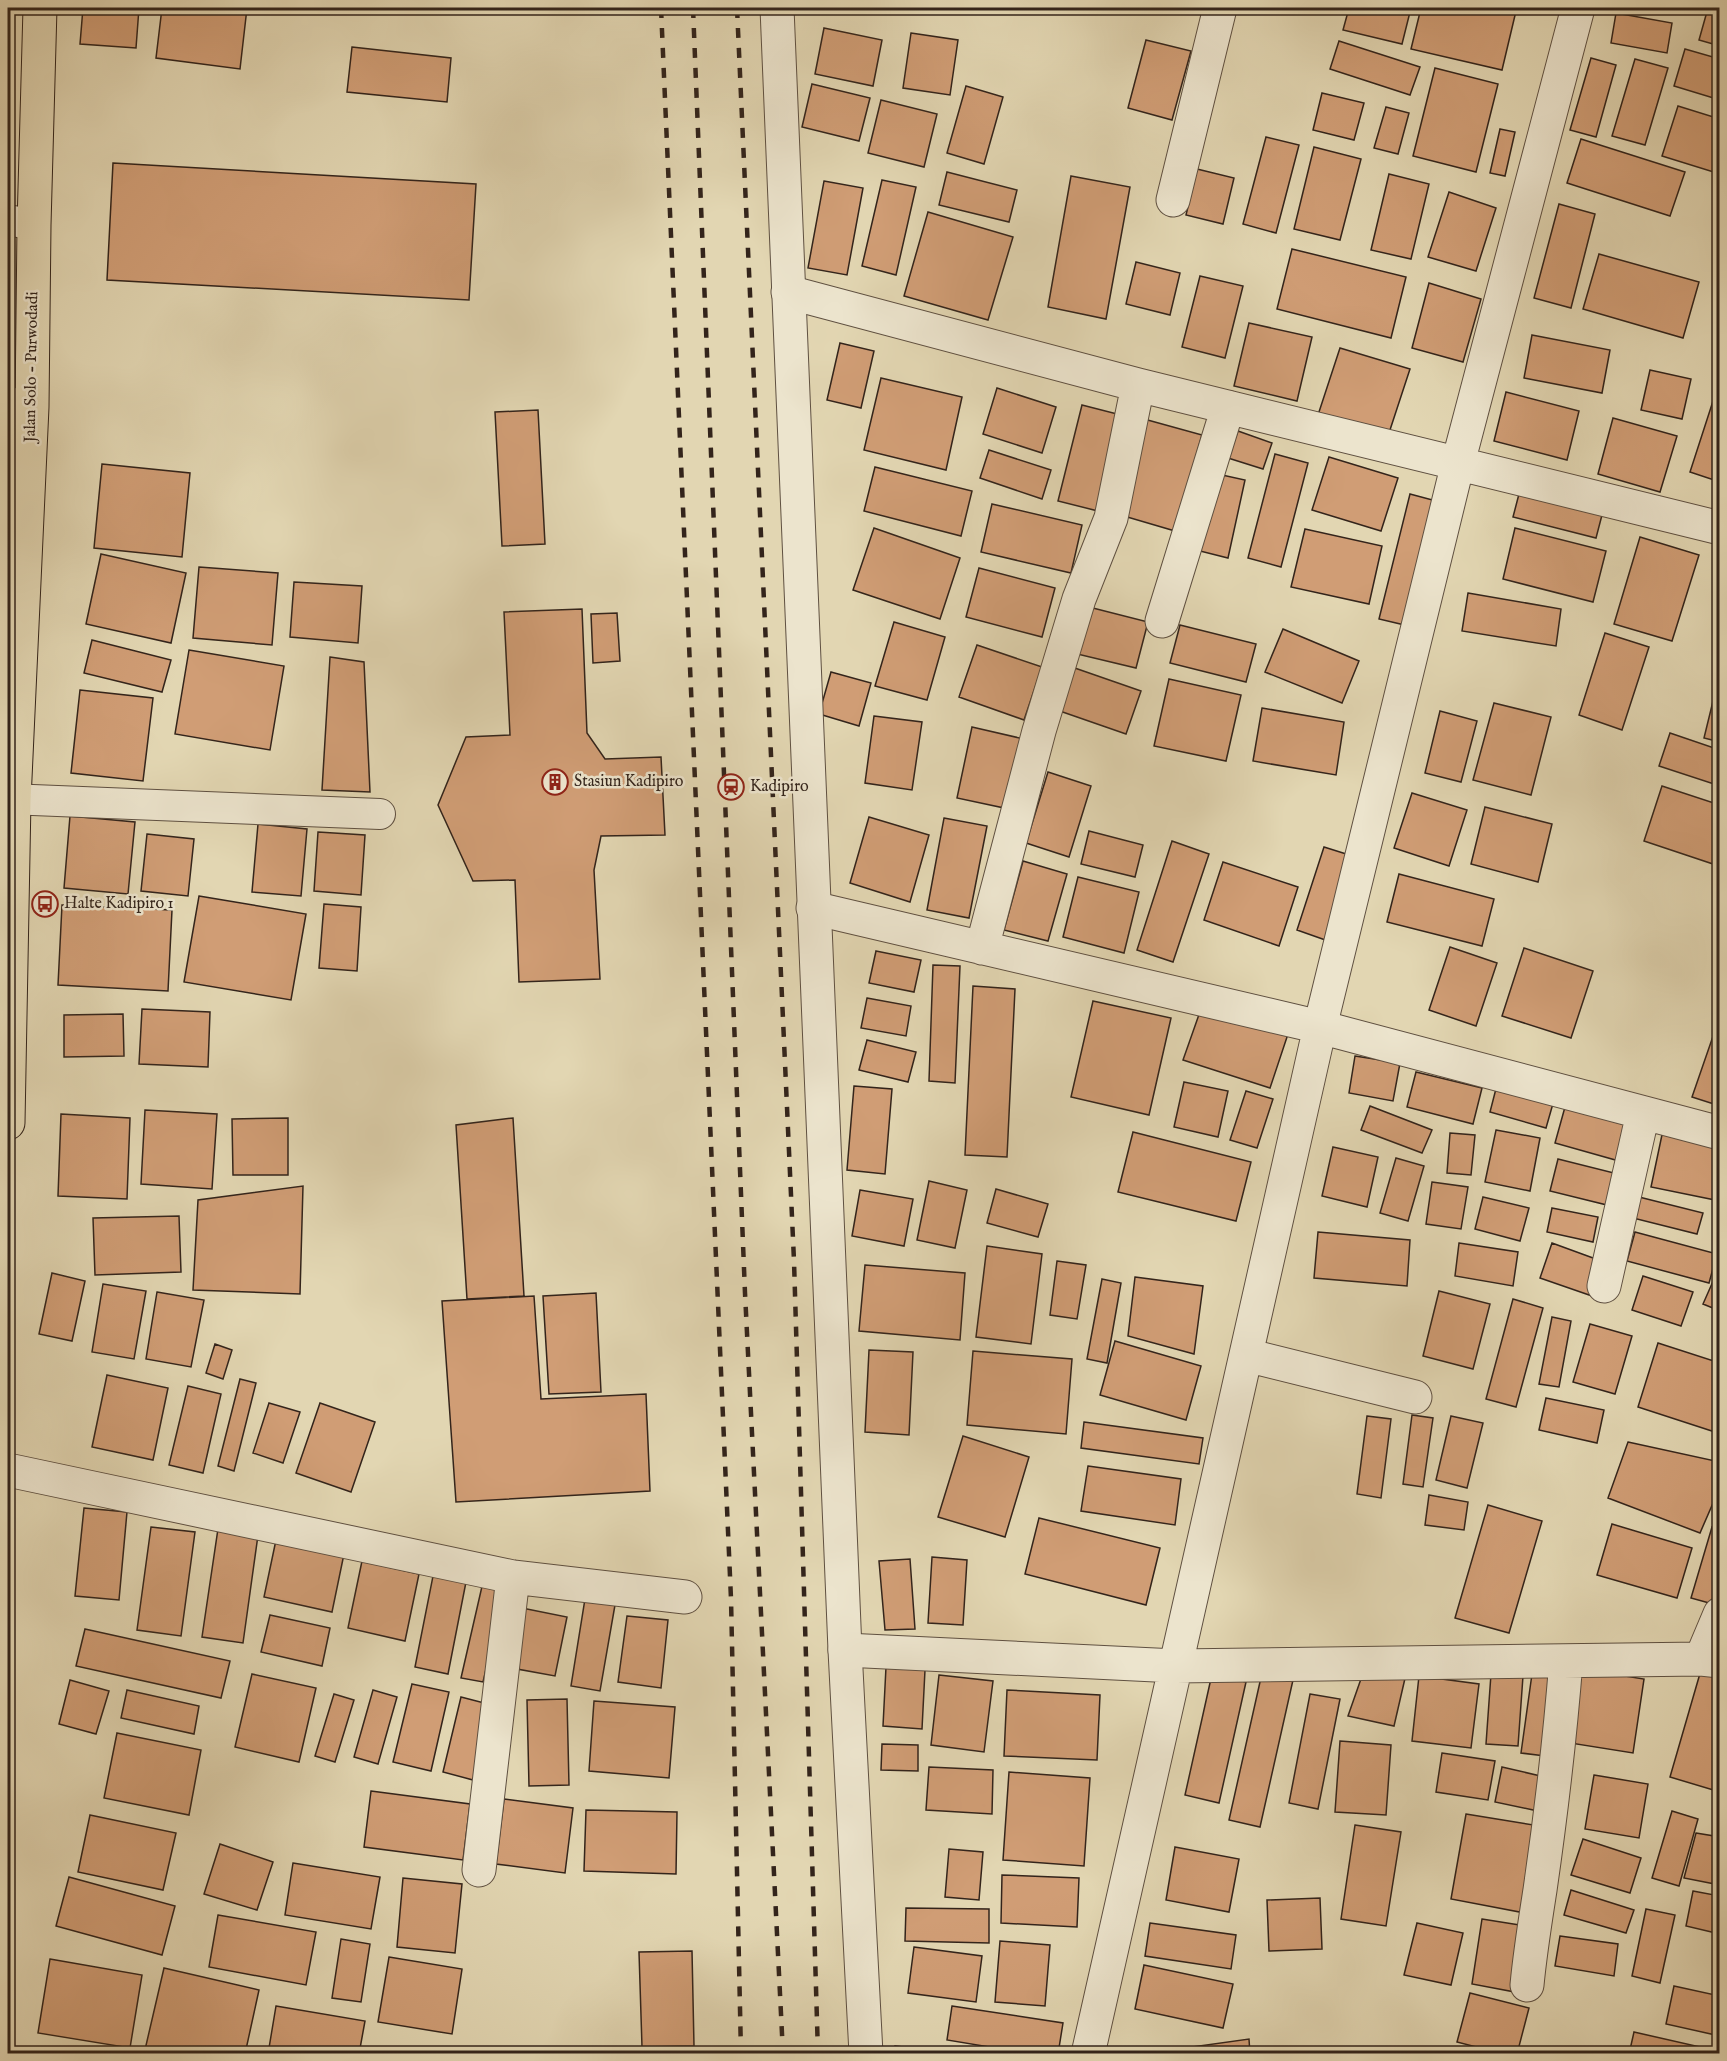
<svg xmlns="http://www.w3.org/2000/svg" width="1727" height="2061" viewBox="0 0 1727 2061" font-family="'IM FELL English',serif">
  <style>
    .building { fill: #d09d75; stroke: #33241b; stroke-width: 1.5 }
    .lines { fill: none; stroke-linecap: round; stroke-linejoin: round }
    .service-casing { stroke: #5f5041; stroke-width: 32 }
    .minor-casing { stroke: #5f5041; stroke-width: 35 }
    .tertiary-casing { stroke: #5f5041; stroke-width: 35 }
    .primary-casing { stroke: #33241b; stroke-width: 35 }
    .service { stroke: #ece4cd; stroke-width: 30 }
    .minor { stroke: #ece4cd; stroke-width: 33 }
    .tertiary { stroke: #ece4cd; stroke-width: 33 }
    .primary { stroke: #e2d6b2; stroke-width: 33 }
    .rail { stroke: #33241b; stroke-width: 4.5; stroke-dasharray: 10 10; stroke-linecap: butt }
    .labels { text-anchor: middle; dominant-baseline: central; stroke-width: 5; stroke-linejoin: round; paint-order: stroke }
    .street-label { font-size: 16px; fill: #33241b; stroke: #ece4cd }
    .poi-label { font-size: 16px; fill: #33241b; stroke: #ece4cd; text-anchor: start }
  </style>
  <rect width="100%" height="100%" fill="#e2d6b2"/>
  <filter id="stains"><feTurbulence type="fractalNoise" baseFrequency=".00333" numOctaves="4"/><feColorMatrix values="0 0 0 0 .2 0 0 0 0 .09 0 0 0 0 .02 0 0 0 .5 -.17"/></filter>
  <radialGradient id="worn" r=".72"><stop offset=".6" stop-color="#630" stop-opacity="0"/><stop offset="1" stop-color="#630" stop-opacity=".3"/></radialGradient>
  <!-- building -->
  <path class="building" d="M83,8H139L136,48L80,44Z
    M162,8H247L240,69L156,58Z
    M1349,8H1411L1402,44L1343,30Z
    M1421,8H1498L1516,11L1502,70L1411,49Z
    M1708,8L1720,11V46L1699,40Z
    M1616,13L1672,23L1667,53L1611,43Z
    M824,28L882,40L873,86L815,74Z
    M911,33L958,40L950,95L903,88Z
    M1146,40L1191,51L1172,120L1128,108Z
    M1339,41L1420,67L1410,95L1330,69Z
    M352,47L451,58L447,102L347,92Z
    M1685,49L1720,59V100L1674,86Z
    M1591,58L1616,65L1596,137L1570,130Z
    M1635,59L1668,68L1645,145L1612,136Z
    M1435,68L1498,84L1476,172L1413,156Z
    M812,84L870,98L859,141L802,127Z
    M966,86L1003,97L984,164L947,153Z
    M1322,93L1364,103L1354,140L1313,130Z
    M881,100L937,114L924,167L868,153Z
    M1678,106L1720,119V174L1662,156Z
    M1386,107L1409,113L1398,154L1374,148Z
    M1500,129L1515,132L1505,176L1490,173Z
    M1266,137L1299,145L1276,233L1243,224Z
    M1581,139L1685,172L1670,216L1567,183Z
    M1314,147L1361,159L1340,240L1294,229Z
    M113,163L476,184L469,300L107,280Z
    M1197,169L1234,178L1223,224L1186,215Z
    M947,172L1017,190L1009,222L939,205Z
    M1389,174L1429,184L1411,259L1371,250Z
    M1071,176L1130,187L1106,319L1048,307Z
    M882,180L916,187L896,275L862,266Z
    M824,181L863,188L847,275L808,268Z
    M1449,192L1496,208L1476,271L1428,257Z
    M1559,204L1595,214L1571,308L1534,298Z
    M928,212L1013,237L988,320L904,296Z
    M1292,249L1406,277L1391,338L1277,309Z
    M1599,254L1699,282L1683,338L1583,309Z
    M1136,262L1180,273L1170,315L1126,304Z
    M1200,276L1243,286L1225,358L1182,347Z
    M1429,283L1481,299L1463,362L1412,348Z
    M1249,323L1312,337L1297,401L1234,386Z
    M1532,335L1610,350L1602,393L1524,378Z
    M840,343L874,351L861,408L827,400Z
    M1340,348L1410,369L1387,439L1317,418Z
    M1650,370L1691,379L1682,419L1641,410Z
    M881,378L962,397L946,470L864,450Z
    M997,388L1056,407L1042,453L983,434Z
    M1506,392L1579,411L1567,460L1494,441Z
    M1714,398L1720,400V482L1690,472Z
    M1082,405L1125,416L1102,512L1058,501Z
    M538,410L545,544L502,546L495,412Z
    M1613,418L1677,436L1660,492L1598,474Z
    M1144,419L1202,435L1175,531L1117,514Z
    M1238,431L1272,443L1263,469L1228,458Z
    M989,450L1051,470L1042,499L980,478Z
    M1275,454L1308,463L1281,567L1248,558Z
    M1329,457L1398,478L1381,531L1312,510Z
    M102,464L190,473L182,557L94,548Z
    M875,467L972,491L961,536L864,511Z
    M1213,473L1245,480L1228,558L1196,550Z
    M1410,494L1440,502L1409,626L1379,619Z
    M1519,494L1602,515L1596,538L1513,517Z
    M992,504L1082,525L1071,573L981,552Z
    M874,528L960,558L940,619L853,590Z
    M1515,528L1606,551L1593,602L1503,579Z
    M1305,529L1382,546L1369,604L1291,587Z
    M1640,537L1699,555L1672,641L1614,624Z
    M101,554L186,573L171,643L86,624Z
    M199,567L278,573L272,645L193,638Z
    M979,568L1055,588L1042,637L966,617Z
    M294,582L362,586L358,643L290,637Z
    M1468,593L1561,609L1556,646L1462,631Z
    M1085,606L1148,622L1136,668L1073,653Z
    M582,609L587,733L605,759L661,757L665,835L601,836L594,870L600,979L519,982L515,880L473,881L438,805L466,737L510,735L504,612Z
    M617,613L620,661L593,663L591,614Z
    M894,622L945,637L927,700L875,686Z
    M1180,625L1256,644L1246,682L1170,663Z
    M1283,629L1359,661L1342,703L1265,672Z
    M1605,633L1649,647L1622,730L1579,715Z
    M92,640L171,660L162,692L84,673Z
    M977,645L1042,667L1024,720L959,697Z
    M189,650L284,666L270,750L175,734Z
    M330,657L364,662L370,792L322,790Z
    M1069,666L1141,691L1126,734L1054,709Z
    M831,672L871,683L859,726L819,714Z
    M1169,679L1241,695L1226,761L1154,746Z
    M80,690L153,698L143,781L71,773Z
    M1714,697L1720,699V742L1704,738Z
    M1494,703L1551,717L1531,795L1473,780Z
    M1262,708L1344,722L1336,775L1253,761Z
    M1440,711L1477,721L1461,782L1425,773Z
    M874,716L922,722L912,790L865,783Z
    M972,727L1024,739L1009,809L957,798Z
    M1670,733L1720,750V786L1659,766Z
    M1048,772L1091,786L1069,857L1026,843Z
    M1662,786L1720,805V856L1716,865L1644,841Z
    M1412,793L1467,810L1449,866L1394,848Z
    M1485,807L1552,824L1538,882L1471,864Z
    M70,816L135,822L128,894L64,888Z
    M869,817L929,835L910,902L850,883Z
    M944,818L987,826L969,918L927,910Z
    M258,824L307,829L301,896L252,892Z
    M1089,831L1143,845L1135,877L1081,864Z
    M318,832L365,835L361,895L314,891Z
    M147,834L194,839L188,896L141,891Z
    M1172,841L1209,854L1173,962L1137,950Z
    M1324,847L1359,858L1331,942L1297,930Z
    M1023,861L1067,874L1048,941L1004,930Z
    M1223,862L1298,887L1279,946L1204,920Z
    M1399,874L1494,899L1482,946L1387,922Z
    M1078,877L1139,892L1124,953L1063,937Z
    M199,896L306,914L291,1000L184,982Z
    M324,904L361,907L357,971L319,968Z
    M62,905L172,910L168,991L58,985Z
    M1450,947L1497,963L1476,1026L1429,1010Z
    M1524,948L1593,971L1571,1038L1502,1016Z
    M876,951L921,960L914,992L869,983Z
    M933,965L960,966L955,1083L929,1081Z
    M973,986L1015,989L1007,1157L965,1155Z
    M867,998L911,1006L906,1036L861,1028Z
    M1093,1001L1171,1018L1149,1115L1071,1097Z
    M1202,1006L1288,1034L1270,1088L1183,1060Z
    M142,1009L210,1012L208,1067L139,1064Z
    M123,1014L124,1056L64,1057V1015Z
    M1720,1016V1106L1692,1097Z
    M867,1040L916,1052L908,1082L859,1070Z
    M1355,1056L1400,1063L1393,1101L1349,1093Z
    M1416,1072L1482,1088L1473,1124L1407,1107Z
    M1499,1077L1556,1093L1546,1128L1490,1112Z
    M1184,1082L1228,1091L1218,1137L1174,1127Z
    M854,1086L892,1089L885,1174L847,1170Z
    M1246,1091L1273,1099L1257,1148L1230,1140Z
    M1370,1106L1432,1130L1422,1153L1361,1130Z
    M1565,1107L1629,1126L1619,1161L1555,1143Z
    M145,1110L217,1114L212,1189L141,1184Z
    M61,1114L130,1118L127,1199L58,1196Z
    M288,1118V1175H233L232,1119Z
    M513,1118L524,1296L467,1299L456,1125Z
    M1496,1130L1540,1138L1530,1191L1485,1182Z
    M1663,1130L1720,1142V1201L1651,1187Z
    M1133,1132L1251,1162L1236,1221L1118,1192Z
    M1450,1133L1475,1135L1471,1175L1447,1173Z
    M1333,1147L1378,1157L1367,1207L1322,1196Z
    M1396,1158L1424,1166L1408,1221L1380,1213Z
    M1558,1159L1614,1173L1607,1205L1550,1191Z
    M929,1181L967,1190L955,1248L917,1240Z
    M1432,1182L1468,1187L1461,1229L1426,1224Z
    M303,1186L300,1294L193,1290L198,1200Z
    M996,1189L1048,1204L1038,1237L987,1223Z
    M860,1190L913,1199L904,1246L852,1236Z
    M1483,1197L1529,1208L1520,1241L1475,1229Z
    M1639,1197L1703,1213L1697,1234L1633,1218Z
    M1552,1208L1598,1217L1593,1242L1547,1232Z
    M179,1216L181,1272L95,1275L93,1218Z
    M1318,1232L1410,1240L1407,1286L1314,1278Z
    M1635,1232L1717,1254L1709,1283L1627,1261Z
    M1459,1243L1518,1252L1513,1286L1455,1276Z
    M1552,1243L1604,1262L1592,1296L1540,1278Z
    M987,1246L1042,1254L1031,1344L976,1337Z
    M1057,1261L1086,1265L1077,1319L1050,1315Z
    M865,1265L965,1273L960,1340L859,1331Z
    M1718,1270H1720V1311L1703,1304Z
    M52,1273L85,1281L72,1341L39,1334Z
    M1643,1276L1693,1292L1681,1326L1632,1310Z
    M1135,1277L1203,1286L1194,1354L1128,1336Z
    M1102,1279L1121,1283L1107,1363L1087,1359Z
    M103,1284L146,1291L134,1359L92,1352Z
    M1439,1291L1490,1304L1473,1369L1423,1356Z
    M157,1292L204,1300L191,1367L146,1359Z
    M596,1293L601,1392L549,1394L543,1296Z
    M534,1296L541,1399L646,1394L650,1491L456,1502L442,1301Z
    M1513,1299L1543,1308L1516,1407L1486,1399Z
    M1552,1317L1571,1321L1559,1387L1539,1384Z
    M1590,1324L1632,1336L1615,1394L1573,1382Z
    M1115,1341L1201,1366L1186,1420L1100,1395Z
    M1658,1343L1720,1363V1426L1718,1433L1638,1407Z
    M215,1344L232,1350L223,1379L206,1373Z
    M869,1350L913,1352L909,1435L865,1432Z
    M973,1351L1072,1359L1066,1434L967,1425Z
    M107,1375L168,1388L153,1460L92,1447Z
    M240,1379L256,1383L234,1471L218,1466Z
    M188,1386L221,1394L203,1473L169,1465Z
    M1546,1398L1604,1410L1597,1443L1539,1430Z
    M269,1403L300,1412L283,1463L253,1453Z
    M320,1403L375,1422L351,1492L296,1473Z
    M1412,1415L1433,1418L1423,1487L1403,1484Z
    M1367,1416L1391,1419L1381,1498L1357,1494Z
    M1451,1416L1483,1423L1467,1488L1436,1480Z
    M1084,1422L1203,1438L1199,1464L1081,1448Z
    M963,1436L1029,1457L1005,1537L938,1517Z
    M1628,1442L1720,1462V1487L1700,1533L1608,1498Z
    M1088,1466L1181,1479L1175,1525L1081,1511Z
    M1429,1495L1468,1502L1464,1530L1425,1525Z
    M1488,1505L1542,1521L1509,1633L1455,1618Z
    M84,1508L127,1512L119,1600L75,1596Z
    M1039,1518L1160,1548L1146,1605L1025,1574Z
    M219,1522L259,1528L243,1643L202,1637Z
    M1612,1524L1692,1548L1677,1598L1597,1575Z
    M151,1527L195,1532L181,1636L137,1630Z
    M1712,1527L1720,1530V1606L1691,1598Z
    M276,1540L344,1554L332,1612L264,1597Z
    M932,1557L967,1560L963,1625L928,1623Z
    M910,1559L915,1629L885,1630L879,1561Z
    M362,1561L419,1574L405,1641L348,1628Z
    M433,1576L466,1582L448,1674L415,1667Z
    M483,1582L505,1588L483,1682L461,1678Z
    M585,1599L615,1605L600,1691L571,1686Z
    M517,1607L567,1617L555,1676L506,1667Z
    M270,1615L330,1628L322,1666L261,1652Z
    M627,1616L668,1620L661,1688L618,1682Z
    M85,1629L230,1661L221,1698L76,1666Z
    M886,1667L925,1670L922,1729L883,1726Z
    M1581,1669L1644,1679L1633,1753L1570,1743Z
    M1701,1670L1720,1675V1792L1670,1777Z
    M1262,1673L1293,1680L1260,1827L1229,1820Z
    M252,1674L316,1688L299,1762L235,1747Z
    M1212,1674L1246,1682L1219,1803L1185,1795Z
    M1406,1674L1394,1726L1348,1716L1362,1676Z
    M1491,1674L1523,1676L1518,1746L1486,1744Z
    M1532,1674L1557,1678L1545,1756L1521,1753Z
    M939,1675L993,1681L984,1752L931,1745Z
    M1419,1676L1479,1684L1471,1748L1412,1741Z
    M70,1680L109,1691L96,1734L59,1724Z
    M412,1684L449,1692L431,1771L393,1762Z
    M127,1690L199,1706L194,1734L121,1718Z
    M373,1690L397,1697L378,1764L354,1757Z
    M1007,1690L1100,1695L1097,1760L1004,1756Z
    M334,1694L354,1700L335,1762L315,1756Z
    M1310,1694L1340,1699L1318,1809L1289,1803Z
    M461,1697L492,1705L473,1780L443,1772Z
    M567,1699L569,1785L529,1786L527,1700Z
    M594,1701L675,1707L669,1778L589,1771Z
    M117,1733L201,1750L189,1815L104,1798Z
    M1340,1741L1391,1745L1386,1815L1335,1812Z
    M882,1744L918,1745V1771L881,1770Z
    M1442,1753L1495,1761L1488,1800L1436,1792Z
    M929,1767L993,1770L992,1814L926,1810Z
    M1502,1767L1545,1777L1538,1811L1495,1802Z
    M1009,1772L1090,1778L1084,1866L1003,1860Z
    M1594,1775L1648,1784L1639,1838L1585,1829Z
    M371,1791L470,1804L463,1860L364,1847Z
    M504,1799L573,1808L565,1873L496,1864Z
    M586,1810L677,1812L676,1874L584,1871Z
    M1672,1811L1698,1819L1679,1886L1652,1878Z
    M1466,1814L1540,1826L1525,1913L1451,1899Z
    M90,1815L176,1833L163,1890L78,1872Z
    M1355,1825L1401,1832L1386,1926L1341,1919Z
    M1696,1833L1720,1837V1885L1684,1878Z
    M1583,1839L1641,1858L1630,1893L1571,1875Z
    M220,1844L273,1862L257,1910L204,1894Z
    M1175,1847L1239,1859L1229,1912L1166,1900Z
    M949,1849L983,1852L979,1900L945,1897Z
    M293,1863L380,1877L371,1929L285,1915Z
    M1002,1875L1079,1878L1077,1927L1001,1923Z
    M69,1877L175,1906L162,1955L56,1926Z
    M403,1878L462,1884L455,1953L397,1947Z
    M1571,1890L1634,1910L1626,1933L1564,1915Z
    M1693,1891L1720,1896V1934L1686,1926Z
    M1320,1898L1322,1949L1269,1951L1267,1900Z
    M906,1908L989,1909V1943L905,1941Z
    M1646,1909L1675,1915L1660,1983L1632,1976Z
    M218,1915L316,1932L306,1985L209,1967Z
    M1482,1919L1526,1926L1515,1992L1472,1984Z
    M1150,1923L1236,1935L1231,1969L1145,1956Z
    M1417,1923L1463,1933L1451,1985L1404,1975Z
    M1560,1936L1618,1944L1614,1976L1555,1966Z
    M341,1939L370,1944L361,2002L332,1998Z
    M1000,1941L1050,1945L1045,2006L995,2002Z
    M914,1947L982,1956L976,2002L908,1993Z
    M692,1951L694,2046L642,2047L639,1952Z
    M389,1957L462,1969L452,2034L378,2022Z
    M50,1959L142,1975L130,2048L38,2033Z
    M1144,1965L1233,1984L1223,2028L1135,2009Z
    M164,1968L259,1990L245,2054H144Z
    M1674,1986L1720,1996V2036L1666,2024Z
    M1470,1993L1529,2008L1517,2054H1503L1457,2042Z
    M276,2006L365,2021L359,2054H268Z
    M952,2006L1063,2023L1058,2054H1032L947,2040Z
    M1634,2032L1709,2049L1708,2054H1629Z
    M1249,2039L1250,2054L1149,2053Z
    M895,2046L928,2050L927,2054H894Z"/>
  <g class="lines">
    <!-- service casing -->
    <g class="service-casing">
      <path id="service" d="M8,220L34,225
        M8,402L32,407
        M8,799L380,814"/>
    </g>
    <!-- minor casing -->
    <g class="minor-casing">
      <path id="minor" d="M1173,200L1220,8
        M788,292L1138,385L1720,528
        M1162,621L1228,407
        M813,908L1320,1027L1720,1133
        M982,948L1039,731L1079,599L1111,518L1138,385
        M1604,1286L1643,1113
        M1246,1355L1415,1397
        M8,1470L513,1577L685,1597
        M845,1650L1176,1666L1701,1659L1720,1661
        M1701,1659L1720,1614
        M479,1870L513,1577
        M1527,1985C1530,1953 1535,1922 1540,1890C1551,1814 1560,1737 1566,1661
        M1088,2054L1320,1027L1458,463L1578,8"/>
    </g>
    <!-- tertiary casing -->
    <g class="tertiary-casing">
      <path id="tertiary" d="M777,8L845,1650L866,2054"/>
    </g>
    <!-- primary casing -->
    <g class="primary-casing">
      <path id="primary" d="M8,1123L14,800L32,407L34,225L40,8"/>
    </g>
    <!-- service -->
    <use href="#service" class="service"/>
    <!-- minor -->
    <use href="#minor" class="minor"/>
    <!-- tertiary -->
    <use href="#tertiary" class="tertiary"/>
    <!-- primary -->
    <use href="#primary" class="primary"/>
    <!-- rail -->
    <path class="rail" d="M661,8L731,1599L741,2054
      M693,8L745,1293L783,2054
      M737,8L794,1261L818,2054"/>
  </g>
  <!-- icons -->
  <defs>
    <g id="building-ring" transform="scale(1.35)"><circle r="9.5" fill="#ece4cd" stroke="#8f2418" stroke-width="1.5"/><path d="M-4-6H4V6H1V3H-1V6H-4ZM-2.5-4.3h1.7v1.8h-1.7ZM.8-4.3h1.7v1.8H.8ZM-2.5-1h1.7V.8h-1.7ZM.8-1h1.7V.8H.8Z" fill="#8f2418"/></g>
    <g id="station-ring" transform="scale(1.35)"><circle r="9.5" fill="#ece4cd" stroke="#8f2418" stroke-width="1.5"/><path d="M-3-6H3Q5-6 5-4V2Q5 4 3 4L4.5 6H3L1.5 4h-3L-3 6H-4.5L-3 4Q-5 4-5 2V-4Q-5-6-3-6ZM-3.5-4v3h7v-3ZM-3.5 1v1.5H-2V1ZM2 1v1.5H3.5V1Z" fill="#8f2418"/></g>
    <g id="bus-ring" transform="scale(1.35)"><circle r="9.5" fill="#ece4cd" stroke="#8f2418" stroke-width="1.5"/><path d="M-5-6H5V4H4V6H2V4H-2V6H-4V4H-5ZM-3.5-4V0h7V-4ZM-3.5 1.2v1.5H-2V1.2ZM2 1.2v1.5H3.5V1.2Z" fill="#8f2418"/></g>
  </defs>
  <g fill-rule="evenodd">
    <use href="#building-ring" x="555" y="782"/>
    <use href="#station-ring" x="731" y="787"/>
    <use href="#bus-ring" x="45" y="904"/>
  </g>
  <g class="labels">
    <!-- street labels -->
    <g class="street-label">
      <text transform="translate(32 367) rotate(-89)">Jalan Solo - Purwodadi</text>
    </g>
    <!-- poi labels -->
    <g class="poi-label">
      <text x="574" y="782">Stasiun Kadipiro</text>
      <text x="750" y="787">Kadipiro</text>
      <text x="64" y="904">Halte Kadipiro 1</text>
    </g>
  </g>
  <!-- margin -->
  <rect width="1727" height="2061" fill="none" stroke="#e2d6b2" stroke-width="30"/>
  <rect x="9" y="9" width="1709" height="2043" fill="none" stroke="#33241b" stroke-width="3"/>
  <rect x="15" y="15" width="1697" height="2031" fill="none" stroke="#33241b" stroke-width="1.5"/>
  <rect width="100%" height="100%" filter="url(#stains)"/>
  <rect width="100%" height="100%" fill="url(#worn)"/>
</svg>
